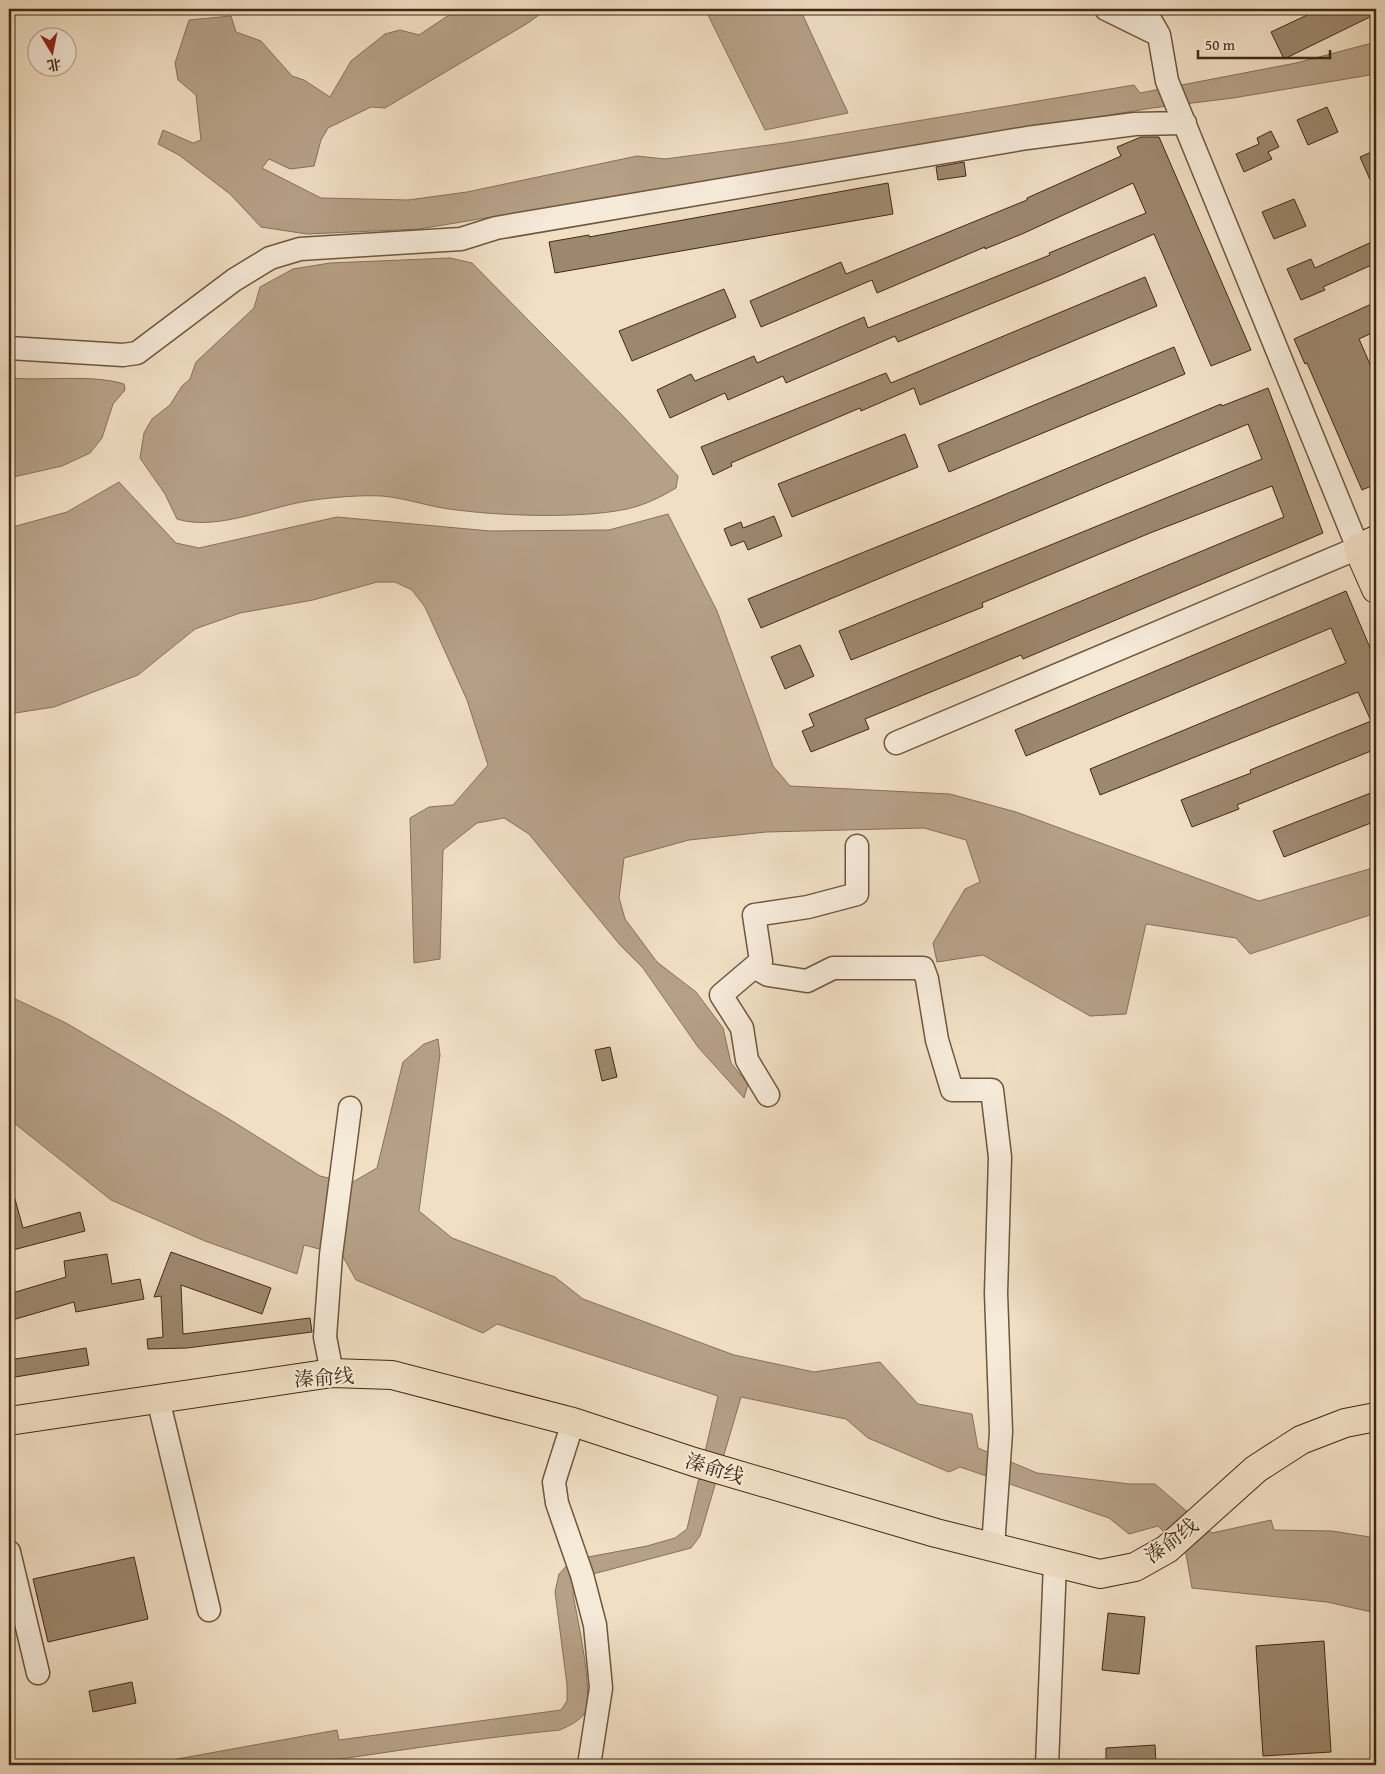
<svg xmlns="http://www.w3.org/2000/svg" width="1385" height="1774" viewBox="0 0 1385 1774" font-family="'Gentium Book Plus','Noto Serif SC',serif">
  <style>
    .water { fill: #b6a187; stroke: #887158 }
    .building { fill: #9d886e; stroke: #422911 }
    .lines { fill: none; stroke-linecap: round; stroke-linejoin: round }
    .minor-casing { stroke: #6e563e; stroke-width: 25 }
    .major-casing { stroke: #422911; stroke-width: 30 }
    .minor { stroke: #f6ead9; stroke-width: 22 }
    .major { stroke: #f1dfc4; stroke-width: 28 }
    .labels { text-anchor: middle; dominant-baseline: central; stroke-width: 4; stroke-linejoin: round; paint-order: stroke }
    .street-label { font-size: 20px; fill: #422911; stroke: #f6ead9 }
  </style>
  <rect width="100%" height="100%" fill="#f1dfc4"/>
  <filter id="stains"><feTurbulence type="fractalNoise" baseFrequency=".004" numOctaves="4"/><feColorMatrix values="0 0 0 0 .2 0 0 0 0 .09 0 0 0 0 .02 0 0 0 .5 -.17"/></filter>
  <radialGradient id="worn" r=".72"><stop offset=".6" stop-color="#630" stop-opacity="0"/><stop offset="1" stop-color="#630" stop-opacity=".3"/></radialGradient>
  <!-- water -->
  <path class="water" d="M458,9H547L528,23L385,108L371,107L328,128L321,140L314,166L290,169L269,159L262,168L321,198L408,200L467,192L637,156L665,159L784,143L1134,85L1140,93L1296,63L1376,42V74L1233,98L1152,108L419,229L307,234L261,227L230,194L179,155L158,144L163,130L193,143L201,140L196,95L178,80L175,63L189,20L231,16L236,32L261,41L292,76L304,80L330,97L351,61L385,34L400,30L419,35Z
    M705,9H800L848,113L765,130Z
    M450,258L472,263L623,416L678,476L676,488C661,497 645,505 627,509C580,519 498,516 449,509C427,506 405,498 382,496C361,495 336,497 314,500C272,505 218,532 177,519L165,494L140,458L144,433L152,419L170,405L182,386L190,379L196,362L254,308L260,287L293,269L330,263Z
    M9,378C45,381 92,374 124,384L125,390L113,404L102,438L90,453L62,466L9,478Z
    M119,482L176,543L199,548L337,517L490,531L609,530L668,514L717,611L773,766L790,786L950,794L1016,812L1259,901L1376,867V913L1250,954L1236,938L1146,924L1126,1014L1090,1016L983,955L937,962L933,943L965,889L980,882L966,840L924,828L766,832L689,840L624,858L619,898L625,919L657,962L696,992L723,1028L731,1063L748,1084L744,1098L698,1047L643,968L620,945L529,834L504,818L477,823L443,850L440,959L414,963L410,818L429,807L453,805L488,765L467,700L425,607L412,590L395,582H377L313,600L240,613L195,629L138,675L54,707L9,714V528L67,512Z
    M9,996L66,1023L229,1119L320,1176L351,1183L377,1168L403,1062L424,1044L438,1039L440,1055L419,1211L452,1238L555,1277L583,1299L734,1355L814,1372L880,1362L918,1404L972,1414L978,1448L1037,1473L1130,1484H1155L1212,1533L1271,1520L1274,1530L1332,1531L1376,1538V1613L1327,1602L1192,1588L1186,1554L1158,1526L1129,1534L1109,1518L960,1467L949,1472L868,1438L846,1419L741,1397L700,1536L691,1548L593,1574L577,1582L573,1594C577,1618 594,1692 585,1712C581,1721 568,1726 560,1730C480,1738 401,1750 321,1762C303,1765 286,1761 268,1765H144L337,1730L339,1740L561,1710L567,1701V1685L555,1592L559,1574L570,1562L588,1557L647,1546L675,1538L687,1529L718,1396L497,1324L483,1333L356,1280L342,1255L304,1245L297,1274L205,1241L111,1200L9,1119Z"/>
  <!-- building -->
  <path class="building" d="M1320,9H1376V14L1284,59L1271,32Z
    M1327,107L1338,132L1308,145L1297,120Z
    M1271,131L1279,147L1268,152L1272,159L1244,172L1236,154L1259,144L1257,138Z
    M1141,137H1159L1251,350L1211,366L1154,234L1059,276L898,342L895,336L786,383L783,376L728,400L725,393L670,418L657,390L691,374L695,381L754,356L757,363L864,317L868,328L1050,255L1049,253L1146,213L1133,183L1022,234L985,249V247L877,293L872,280L761,327L750,301L841,262L846,274L1027,200V198L1121,156L1117,147Z
    M1376,150V193L1360,157Z
    M964,162L966,176L938,180L936,167Z
    M888,183L893,214L555,273L549,242L589,235V237Z
    M1294,199L1306,226L1274,239L1262,212Z
    M1376,240V263L1323,287L1325,290L1301,300L1287,269L1311,259L1315,268Z
    M1145,277L1157,306L920,405L914,388L861,411L860,408L787,439L731,463L732,466L713,475L701,447L886,373L891,383Z
    M724,289L736,317L632,361L619,331Z
    M1376,302V331L1359,339L1376,378V484L1362,490L1307,363L1305,364L1294,339Z
    M1174,347L1185,374L949,472L938,445Z
    M1268,388L1323,533L1023,659L1021,655L865,719L869,729L811,752L802,731L814,726L809,714L1284,517L1272,486L1150,533L982,603L983,607L851,660L839,631L1262,459L1248,424L761,628L748,599L963,512L1221,404L1222,406Z
    M905,434L918,467L792,517L778,484Z
    M774,516L782,536L748,550L744,541L731,546L724,529L741,522L743,528Z
    M1346,591L1376,662V749L1237,805L1239,809L1192,827L1181,800L1251,773L1250,770L1371,721L1358,692L1100,795L1090,769L1346,663L1331,628L1026,756L1015,730Z
    M800,645L814,676L785,689L771,657Z
    M1376,791V821L1284,857L1273,831Z
    M610,1047L617,1077L602,1081L595,1050Z
    M13,1192L23,1228L80,1212L85,1231L9,1251V1193Z
    M171,1252L271,1288L262,1314L181,1285L183,1334L310,1318L312,1332L187,1348L148,1349L147,1339L163,1337L161,1296L154,1297Z
    M107,1254L112,1284L140,1279L144,1299L76,1312L74,1302L9,1321V1294L66,1277L64,1261Z
    M86,1348L89,1365L9,1378V1360Z
    M134,1557L148,1619L48,1642L33,1579Z
    M1108,1613L1145,1617L1139,1674L1102,1670Z
    M1324,1641L1331,1752L1263,1756L1256,1646Z
    M132,1682L136,1703L93,1712L89,1691Z
    M1155,1745L1156,1765H1106V1748Z"/>
  <g class="lines">
    <!-- minor casing -->
    <g class="minor-casing">
      <path id="minor" d="M1106,9L1159,35
        M9,348L123,355L137,353L234,280L270,258L300,249L461,239L496,228L1027,138L1135,124L1185,123
        M896,743L1358,548L1167,81L1159,35L1144,9
        M754,967L768,975L807,981L833,968H923L927,979L937,1040L952,1090H992L1000,1157L996,1293L1001,1432L993,1547
        M768,1095L747,1060L742,1028L721,995L761,961L754,915L808,907L857,894V846
        M332,1373L325,1337L331,1255L350,1108
        M158,1399L209,1610
        M573,1422L554,1482L557,1503L582,1575L595,1625L601,1688L589,1765
        M9,1552L38,1673
        M1047,1765L1055,1563"/>
    </g>
    <!-- major casing -->
    <g class="major-casing">
      <path id="major" d="M1376,540L1358,548L1376,589
        M9,1421L332,1373L392,1375L573,1422L694,1462L936,1533L1100,1574L1135,1567L1167,1549L1256,1469L1301,1440L1345,1423L1376,1417"/>
    </g>
    <!-- minor -->
    <use href="#minor" class="minor"/>
    <!-- major -->
    <use href="#major" class="major"/>
  </g>
  <g class="labels">
    <!-- street labels -->
    <g class="street-label">
      <text transform="translate(324 1377) rotate(-4)">溱俞线</text>
      <text transform="translate(715 1468) rotate(17)">溱俞线</text>
      <text transform="translate(1171 1540) rotate(-37)">溱俞线</text>
    </g>
  </g>
  <!-- margin -->
  <rect width="1385" height="1774" fill="none" stroke="#f1dfc4" stroke-width="30"/>
  <rect x="10" y="10" width="1365" height="1754" fill="none" stroke="#422911" stroke-width="2.5"/>
  <rect x="15" y="15" width="1355" height="1744" fill="none" stroke="#422911"/>
  <!-- north arrow -->
  <g transform="translate(52 52) rotate(170)"><circle r="24" fill="#f6ead9" stroke="#ae9d89"/>
  <path d="M0-4L9 19L0 12L-9 19Z" fill="#8f2418"/>
  <text y="-8" font-size="14" font-weight="bold" text-anchor="middle" fill="#422911">北</text>
  </g>
  <!-- scale -->
  <path d="M1198 50v8h132v-8" fill="none" stroke="#422911" stroke-width="2.5"/>
  <text x="1205" y="50" font-size="15" fill="#422911" stroke="#f6ead9" stroke-width="4" paint-order="stroke">50 m</text>
  <rect width="100%" height="100%" filter="url(#stains)"/>
  <rect width="100%" height="100%" fill="url(#worn)"/>
</svg>
